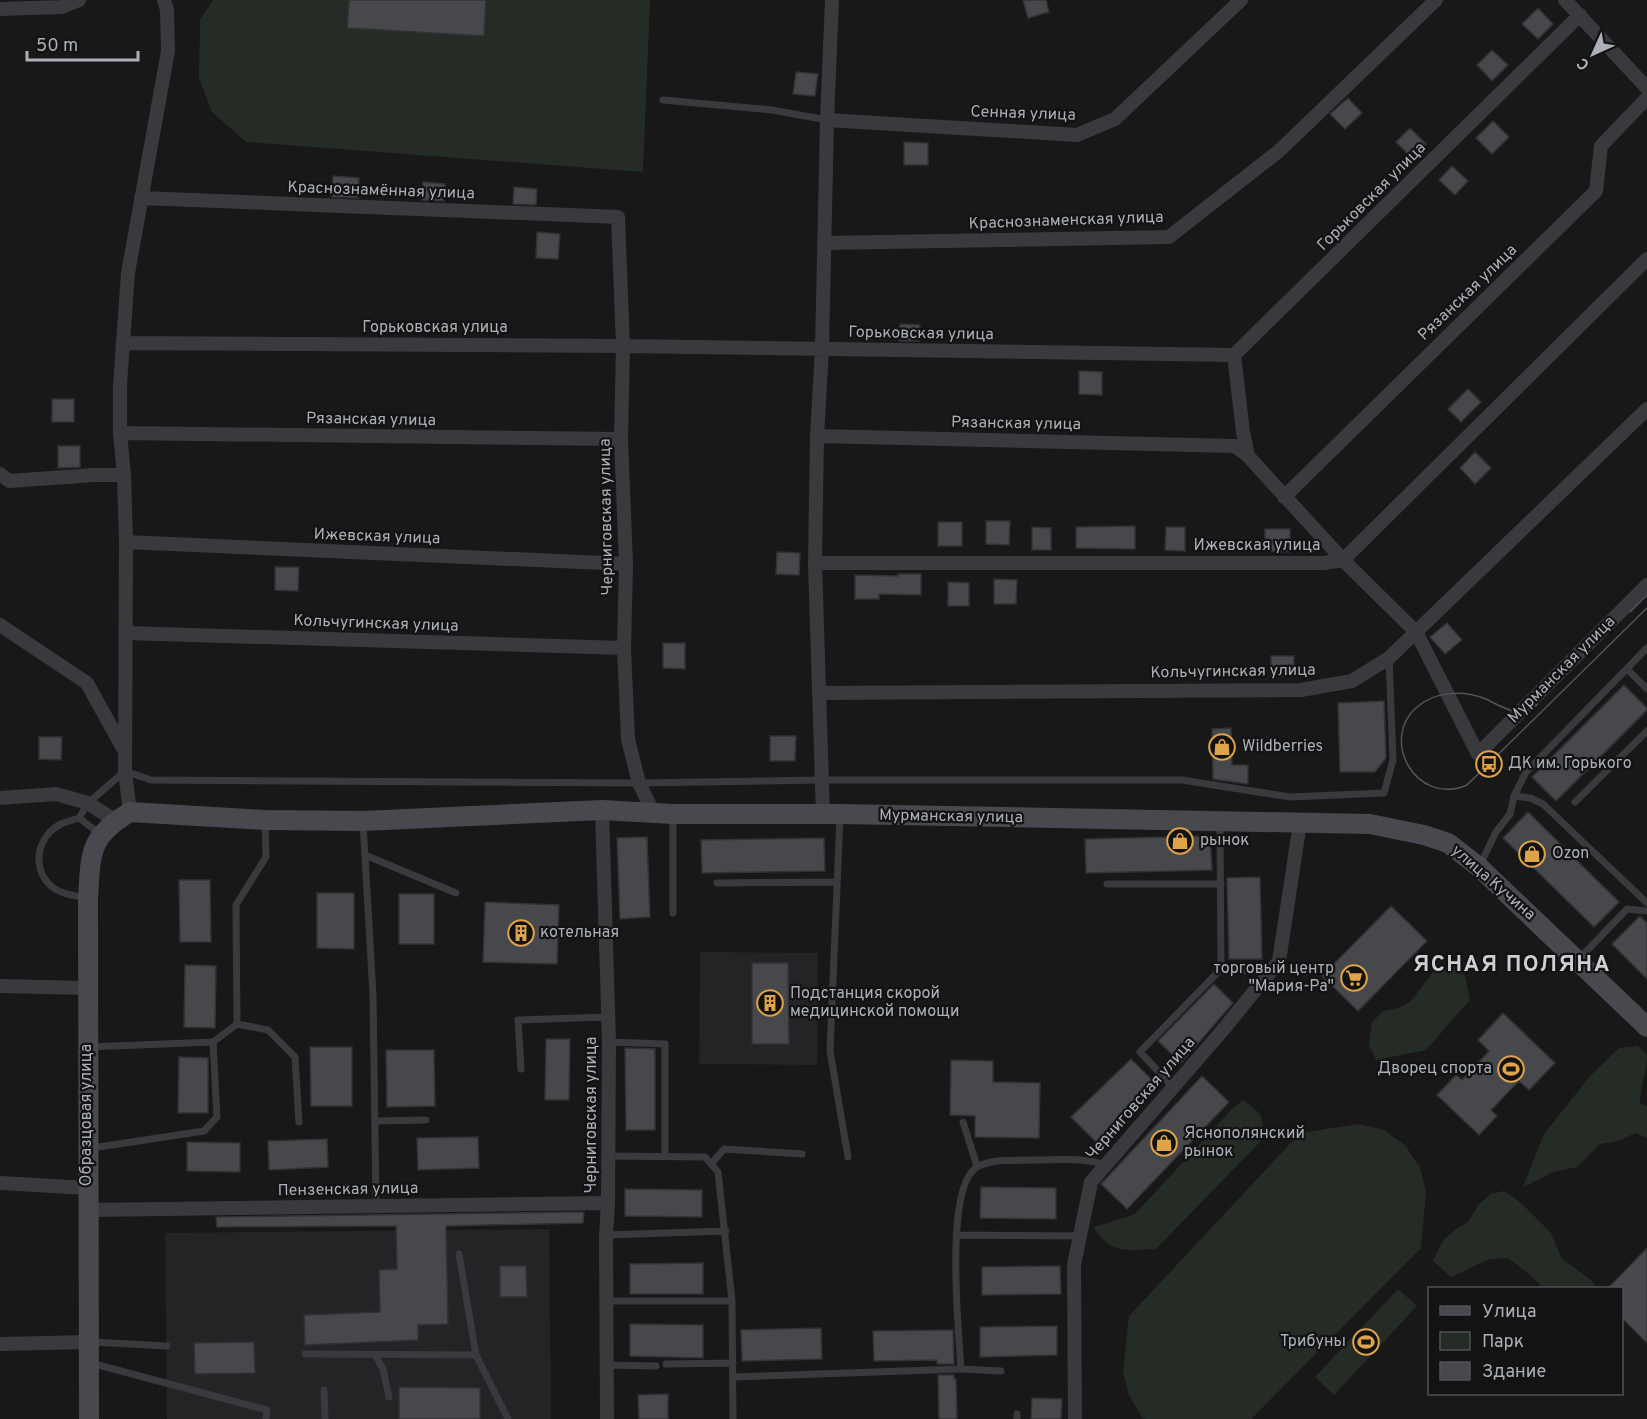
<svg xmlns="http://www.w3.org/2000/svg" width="1647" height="1419" viewBox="0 0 1647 1419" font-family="Overpass,sans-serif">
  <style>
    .built { fill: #242426 }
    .green { fill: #242c25 }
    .building { fill: #47484c; stroke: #323235; stroke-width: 1.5 }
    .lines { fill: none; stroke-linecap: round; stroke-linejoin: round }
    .lane { stroke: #393a3e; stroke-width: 7 }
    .street { stroke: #393a3e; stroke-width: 14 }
    .secondary { stroke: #47494e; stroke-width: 20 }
    .tram { stroke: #525459; stroke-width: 1.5 }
    .labels { text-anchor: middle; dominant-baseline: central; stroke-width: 4.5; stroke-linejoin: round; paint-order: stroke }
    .street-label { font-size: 16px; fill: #abb0b8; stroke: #131314 }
    .poi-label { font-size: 16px; fill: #abb0b8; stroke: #131314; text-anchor: start }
    .district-label { font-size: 22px; font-weight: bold; letter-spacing: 1.5px; fill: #cccfd4; stroke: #131314 }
  </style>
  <rect width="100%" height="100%" fill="#181819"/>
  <!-- built -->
  <path class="built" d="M700,952L818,953L817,1065L699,1064Z
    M549,1229L551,1419H167L165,1233Z"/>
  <!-- green -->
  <path class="green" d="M213,0H650L643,172L246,142L212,112L199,78L200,20Z
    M1437,967H1456L1465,976L1470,1000L1426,1050L1376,1060L1369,1045L1372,1022L1383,1011L1399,1008L1411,1001Z
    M1638,1046L1647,1055C1647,1072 1640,1086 1640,1103L1647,1106V1138L1636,1133L1615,1142L1600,1144L1577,1167L1553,1172L1523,1187L1544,1134L1590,1076L1619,1048Z
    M1243,1100C1264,1114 1265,1118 1260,1142L1156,1249C1128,1250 1110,1255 1094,1227L1135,1214L1232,1109Z
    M1359,1124L1384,1130L1405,1145L1420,1168L1426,1192L1421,1248L1251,1419H1145L1142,1417L1129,1395L1123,1371L1129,1316L1300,1133Z
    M1504,1191L1521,1203L1551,1233L1562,1259L1590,1279L1598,1288H1543L1528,1273L1508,1258L1490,1259L1451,1277L1433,1261L1444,1239L1459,1227L1468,1222L1479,1204L1491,1194Z
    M1398,1289L1417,1306L1334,1395L1315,1377Z"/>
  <!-- building -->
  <path class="building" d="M349,0H486L484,36L347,28Z
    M1023,0H1046L1049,12L1028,18Z
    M1538,8L1553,24L1538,39L1522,24Z
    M1492,50L1508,65L1492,81L1477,65Z
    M796,72L818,74L815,96L793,94Z
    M1348,98L1362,113L1345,129L1330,114Z
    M1493,121L1509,137L1492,154L1476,138Z
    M1410,128L1426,144L1412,158L1396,142Z
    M904,142L928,143V165H904Z
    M1452,166L1468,181L1455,195L1439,180Z
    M333,176L359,178L358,198L332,197Z
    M423,182L445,184L444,201L422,200Z
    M514,187L537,189L536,205L513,204Z
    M537,232L560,234L558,259L536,258Z
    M900,324L920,325L919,341H899Z
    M1079,371L1102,372V395L1079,394Z
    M1468,389L1481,402L1461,422L1448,409Z
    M52,399H74V422H52Z
    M58,446H80V467L58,468Z
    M1475,452L1491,468L1475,484L1460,468Z
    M986,521H1010L1009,545L986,544Z
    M938,522H962V546H938Z
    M1135,526V549L1076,548V527Z
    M1032,527L1051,528V550H1032Z
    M1166,527H1185V551L1165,550Z
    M1265,529H1290V552L1265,551Z
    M777,552L800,553L799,575L776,574Z
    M275,567H299L298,591L275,590Z
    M898,574H921V595L879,594V599H855V575L898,576Z
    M994,579L1017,580L1016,604H994Z
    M948,582L969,583V606H948Z
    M1447,623L1462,640L1445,654L1430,637Z
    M663,643H685V669L663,668Z
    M1271,656H1294V676H1271Z
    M1624,685L1647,708V710L1556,801L1532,777Z
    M1384,701L1386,758L1375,772H1340L1338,703Z
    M1231,728L1232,765H1248V784L1213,779L1212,729Z
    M770,736H796L795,761H770Z
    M39,737H62L61,760L39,759Z
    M1528,812L1619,902L1594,927L1503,838Z
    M1210,836L1212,870L1086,873L1085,839Z
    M647,837L650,917L620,919L617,838Z
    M824,838L825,871L702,873L701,840Z
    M1260,877L1262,959H1229L1227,878Z
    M179,880H210L211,942H180Z
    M317,893H354V949L317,948Z
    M399,894H434V944H399Z
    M485,902L559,905L557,964L483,962Z
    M1391,906L1427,941L1358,1011L1322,976Z
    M1640,916L1647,923V979L1612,944Z
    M752,963H788L789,1044H752Z
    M185,965L216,966L215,1028L184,1027Z
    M1214,984L1233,1003L1181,1063L1158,1041Z
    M1503,1013L1555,1063L1529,1090L1519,1081L1491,1110L1497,1116L1479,1135L1437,1095L1456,1075L1462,1080L1489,1051L1478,1040Z
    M546,1039H570L569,1100H545Z
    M310,1047H352V1106H311Z
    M625,1048L655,1049V1130H626Z
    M386,1050H434L435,1106L387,1107Z
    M179,1057L208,1058V1113H178Z
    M1131,1059L1156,1084L1096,1142L1071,1117Z
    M951,1060L993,1061V1082L1040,1083L1039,1138L975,1137V1116L950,1115Z
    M1202,1076L1229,1102L1127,1209L1101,1184Z
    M478,1137L479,1168L418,1170L417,1138Z
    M327,1139L328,1167L269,1170L268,1141Z
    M187,1142L240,1143V1172L187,1171Z
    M981,1187L1056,1188V1219L980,1218Z
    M625,1189L702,1190V1217L625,1216Z
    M584,1212L583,1223L446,1226L448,1324L418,1325V1340L305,1345L304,1315L380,1312L379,1270L397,1269L396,1226L217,1227L216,1217Z
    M1647,1248V1343L1622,1318V1288H1608Z
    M703,1263V1294H630V1264Z
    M500,1266H526L527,1297H500Z
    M1060,1266L1061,1294L982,1295V1267Z
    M630,1324L703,1325V1358L630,1356Z
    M1057,1326V1355L980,1357V1327Z
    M821,1328L822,1359L742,1361L741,1330Z
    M953,1330L954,1364H937V1360L874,1361L873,1331Z
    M254,1342L255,1373L195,1374L194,1343Z
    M938,1375H954V1379H956L957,1419H939Z
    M399,1387L480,1388V1419H399Z
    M668,1394V1419H639L638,1395Z
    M1032,1398L1062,1399L1061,1419H1031Z"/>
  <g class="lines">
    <!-- lane -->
    <path class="lane" d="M663,100L772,110L827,120
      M1627,669L1647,689
      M1514,796L1530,798L1543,804L1647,903
      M1575,802L1647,731
      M840,816L830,1051L848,1157
      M79,818L88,803L125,771L151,780L639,783L823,780H1182L1290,797L1384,793L1393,760L1389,658
      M363,822L373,995L376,1206
      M1220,824L1221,969L1269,972
      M365,855L456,893
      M1479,867L1496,832L1510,814L1514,796L1526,772L1647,648
      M717,883L837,882
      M1107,884H1221
      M87,898C76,896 60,894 51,886C31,868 37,836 61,824C67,821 73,820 79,818L100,834
      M673,913V817
      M1578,960L1627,909L1647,911
      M237,1024L268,1030L295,1057L299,1122
      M609,1042L665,1044V1156
      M89,1047L213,1042
      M521,1069L518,1020L608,1017
      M1173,1087L1140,1052L1221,969
      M375,1121L426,1120
      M963,1122L977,1166
      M92,1148L204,1131L217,1117L213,1042L237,1024L236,905L266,857L265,823
      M609,1156L705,1157L718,1172L732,1301L733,1419
      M711,1164L724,1149L802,1154
      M606,1235L726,1231
      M956,1235L1080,1236
      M459,1254L476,1355L508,1419
      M608,1301H732
      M92,1342L167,1346
      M305,1354L476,1355
      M375,1355L383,1369L389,1397
      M91,1363L267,1410L266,1419
      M666,1364L733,1363
      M607,1365L656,1366
      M961,1369C959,1333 943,1182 979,1166C995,1158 1016,1161 1033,1160C1059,1160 1081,1157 1106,1165
      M733,1377L961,1369L1001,1371
      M324,1390L325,1419
      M1017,1414V1419"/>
    <!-- street -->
    <path class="street" d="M1565,0L1647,88
      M0,9L62,7L79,0
      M827,120L1077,135L1115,119L1241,0
      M141,198L618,217L623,346L621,439L626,564L624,648L628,739L639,783L653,812
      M824,243L1169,237L1279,151L1436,0
      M123,343L623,346L1234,355L1580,15
      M1234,355L1243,432L1248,456L1343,560L1416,632L1478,754L1647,585
      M120,433L621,439
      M817,436L1235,446L1248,456
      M0,474L9,481L94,475H124
      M1284,497L1596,191L1601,146L1647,98
      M126,542L626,564
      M815,563H1324L1343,560L1647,259
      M0,625L87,683L125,752
      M126,633L624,648
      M820,693L1301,690L1352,681L1389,658L1647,409
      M0,798L56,794L88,803L116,821
      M602,810L609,1042L608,1203L606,1235L607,1419
      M130,812L125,771L126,542L124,475L120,433V385L128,273L168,51L167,10L164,0
      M823,815L815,563L817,436L822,349L827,120L832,0
      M0,986L87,988
      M0,1183L88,1188
      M88,1210L608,1203
      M0,1344L89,1342
      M1075,1419L1074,1265L1091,1182L1222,1031L1279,961L1300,823"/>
    <!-- secondary -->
    <path class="secondary" d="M89,1419L88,898C91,854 88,837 130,812L265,820L363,821L602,810L673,814H840L1370,824L1424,835L1448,843L1479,867L1647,1027"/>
    <!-- tram -->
    <path class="tram" d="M1630,612L1647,595
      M1537,705C1532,707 1526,712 1520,712C1509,712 1496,704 1486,699C1464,690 1435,691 1417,707C1379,739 1416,807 1467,785L1647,608"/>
  </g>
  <!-- icons -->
  <defs>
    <g id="shop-ring" transform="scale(1.35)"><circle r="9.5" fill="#131314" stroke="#dfa44a" stroke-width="1.5"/><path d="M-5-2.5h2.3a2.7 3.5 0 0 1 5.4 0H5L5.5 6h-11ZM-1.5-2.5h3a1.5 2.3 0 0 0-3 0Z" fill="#dfa44a"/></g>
    <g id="bus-ring" transform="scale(1.35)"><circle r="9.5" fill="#131314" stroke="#dfa44a" stroke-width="1.5"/><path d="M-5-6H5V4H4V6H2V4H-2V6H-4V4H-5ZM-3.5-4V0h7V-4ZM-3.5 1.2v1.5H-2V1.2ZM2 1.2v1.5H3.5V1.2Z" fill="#dfa44a"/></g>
    <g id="building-ring" transform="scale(1.35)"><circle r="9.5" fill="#131314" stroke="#dfa44a" stroke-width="1.5"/><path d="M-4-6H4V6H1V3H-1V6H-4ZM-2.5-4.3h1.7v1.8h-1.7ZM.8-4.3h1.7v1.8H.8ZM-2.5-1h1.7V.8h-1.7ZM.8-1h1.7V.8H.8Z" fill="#dfa44a"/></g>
    <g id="supermarket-ring" transform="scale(1.35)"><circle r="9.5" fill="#131314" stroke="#dfa44a" stroke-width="1.5"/><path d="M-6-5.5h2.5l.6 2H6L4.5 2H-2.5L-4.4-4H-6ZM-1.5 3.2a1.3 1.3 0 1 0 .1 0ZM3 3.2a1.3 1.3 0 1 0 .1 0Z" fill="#dfa44a"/></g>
    <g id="stadium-ring" transform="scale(1.35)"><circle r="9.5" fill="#131314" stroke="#dfa44a" stroke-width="1.5"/><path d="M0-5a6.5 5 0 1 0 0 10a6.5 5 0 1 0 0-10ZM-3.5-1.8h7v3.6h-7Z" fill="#dfa44a"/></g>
  </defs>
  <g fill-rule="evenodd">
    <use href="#shop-ring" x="1222" y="747"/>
    <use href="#bus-ring" x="1489" y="764"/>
    <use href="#shop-ring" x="1180" y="841"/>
    <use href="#shop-ring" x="1532" y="854"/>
    <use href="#building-ring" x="521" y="933"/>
    <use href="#supermarket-ring" x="1354" y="978"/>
    <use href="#building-ring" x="770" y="1003"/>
    <use href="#stadium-ring" x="1511" y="1069"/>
    <use href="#shop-ring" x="1164" y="1143"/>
    <use href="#stadium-ring" x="1366" y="1342"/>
  </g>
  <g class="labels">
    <!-- street labels -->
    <g class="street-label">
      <text transform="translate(1023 114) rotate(2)">Сенная улица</text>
      <text transform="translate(381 191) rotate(2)">Краснознамённая улица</text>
      <text transform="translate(1372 197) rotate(-45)">Горьковская улица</text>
      <text transform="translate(1066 221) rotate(-2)">Краснознаменская улица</text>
      <text transform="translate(1468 293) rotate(-44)">Рязанская улица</text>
      <text x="435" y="328">Горьковская улица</text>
      <text transform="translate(921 334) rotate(1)">Горьковская улица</text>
      <text transform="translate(371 420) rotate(1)">Рязанская улица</text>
      <text transform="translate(1016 424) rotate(1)">Рязанская улица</text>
      <text transform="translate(607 517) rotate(-91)">Черниговская улица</text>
      <text transform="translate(377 537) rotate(2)">Ижевская улица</text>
      <text x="1257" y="546">Ижевская улица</text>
      <text transform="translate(376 624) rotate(2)">Кольчугинская улица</text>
      <text transform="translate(1562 670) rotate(-45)">Мурманская улица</text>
      <text transform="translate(1233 672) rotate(-1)">Кольчугинская улица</text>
      <text transform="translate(951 817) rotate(1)">Мурманская улица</text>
      <text transform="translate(1493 883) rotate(41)">улица Кучина</text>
      <text transform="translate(1141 1099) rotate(-49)">Черниговская улица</text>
      <text transform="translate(87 1115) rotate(-90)">Образцовая улица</text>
      <text transform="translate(592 1115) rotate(-90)">Черниговская улица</text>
      <text transform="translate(348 1190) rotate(-1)">Пензенская улица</text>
    </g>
    <!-- poi labels -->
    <g class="poi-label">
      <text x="1242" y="747">Wildberries</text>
      <text x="1508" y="764">ДК им. Горького</text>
      <text x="1200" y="841">рынок</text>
      <text x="1552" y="854">Ozon</text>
      <text x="540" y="933">котельная</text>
      <text x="1334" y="969" text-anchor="end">торговый центр<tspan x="1334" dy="18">"Мария-Ра"</tspan></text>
      <text x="790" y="994">Подстанция скорой<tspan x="790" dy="18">медицинской помощи</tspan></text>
      <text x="1492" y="1069" text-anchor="end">Дворец спорта</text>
      <text x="1184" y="1134">Яснополянский<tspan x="1184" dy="18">рынок</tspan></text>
      <text x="1346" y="1342" text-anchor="end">Трибуны</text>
    </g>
    <!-- district labels -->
    <g class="district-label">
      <text x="1512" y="965">ЯСНАЯ ПОЛЯНА</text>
    </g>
  </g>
  <!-- legend -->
  <rect x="1428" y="1287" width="195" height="108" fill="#131314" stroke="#505256" stroke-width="1.5"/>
  <rect x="1440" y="1306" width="30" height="9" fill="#47494e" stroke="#505256" stroke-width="1.5"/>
  <text x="1482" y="1317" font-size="18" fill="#abb0b8">Улица</text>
  <rect x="1440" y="1332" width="30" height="18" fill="#242c25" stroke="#505256" stroke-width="1.5"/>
  <text x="1482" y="1347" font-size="18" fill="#abb0b8">Парк</text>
  <rect x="1440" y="1362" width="30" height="18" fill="#47484c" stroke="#505256" stroke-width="1.5"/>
  <text x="1482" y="1377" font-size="18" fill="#abb0b8">Здание</text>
  <!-- north arrow -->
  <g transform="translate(1593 54) rotate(225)" stroke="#131314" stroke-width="4.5" paint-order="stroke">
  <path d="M0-4.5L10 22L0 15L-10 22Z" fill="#abb0b8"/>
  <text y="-9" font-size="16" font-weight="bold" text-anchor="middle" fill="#abb0b8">С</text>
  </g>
  <!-- scale -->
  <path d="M27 51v9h111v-9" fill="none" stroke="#abb0b8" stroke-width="3"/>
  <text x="36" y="51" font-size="18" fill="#abb0b8" stroke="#131314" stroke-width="4.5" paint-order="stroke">50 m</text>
</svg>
